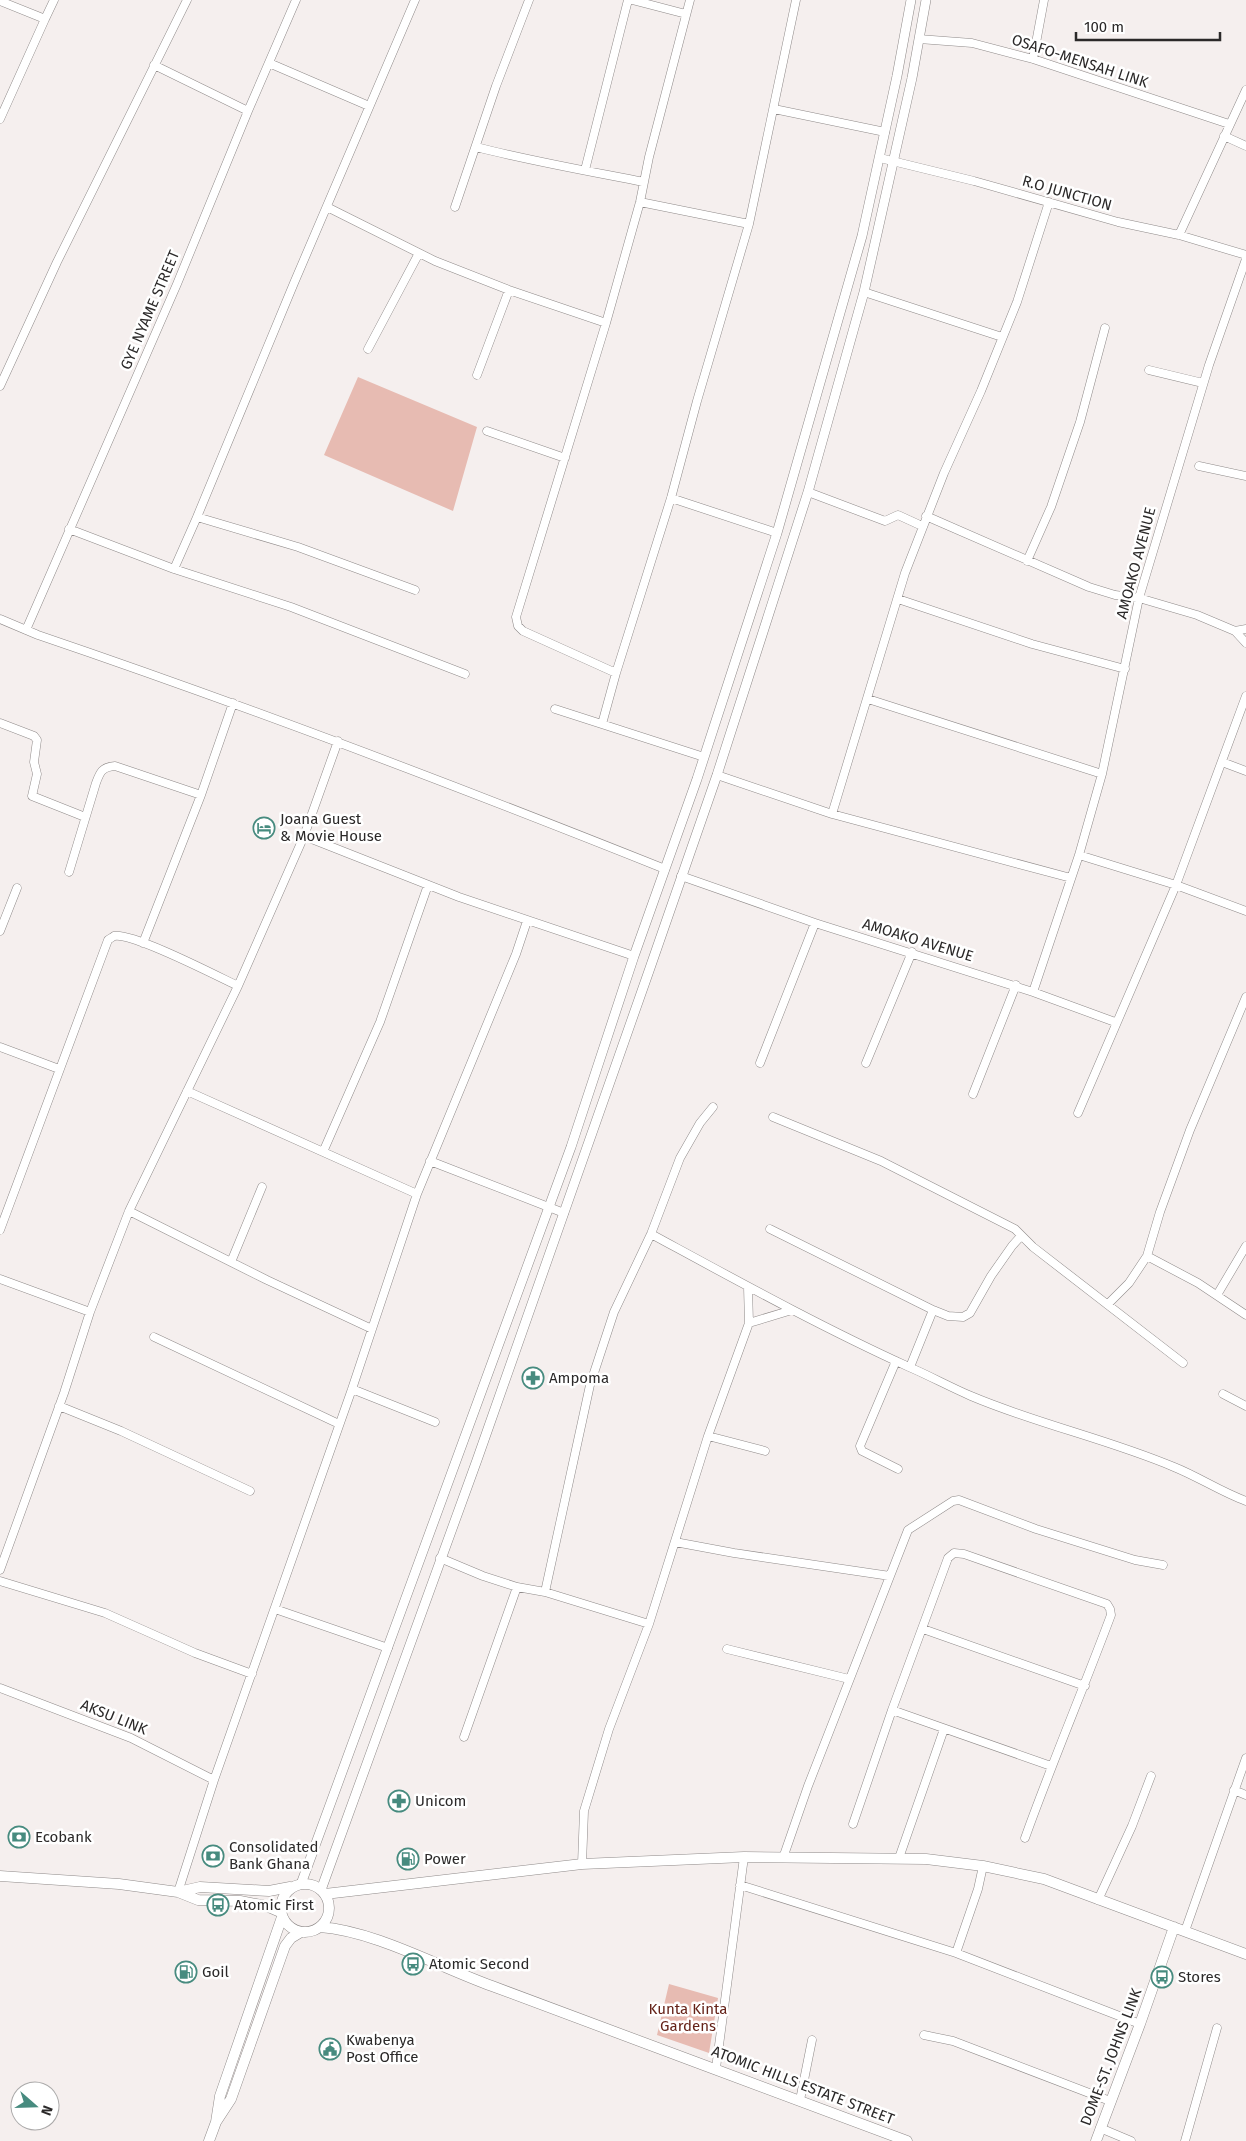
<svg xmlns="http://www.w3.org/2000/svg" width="1246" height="2141" viewBox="0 0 1246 2141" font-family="'Fira Sans',sans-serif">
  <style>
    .green { fill: #e7bbb2 }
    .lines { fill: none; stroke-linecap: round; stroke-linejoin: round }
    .minor-casing { stroke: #8f8a89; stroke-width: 9 }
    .tertiary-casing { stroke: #8f8a89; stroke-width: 10 }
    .secondary-casing { stroke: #8f8a89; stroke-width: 11 }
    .minor { stroke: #fff; stroke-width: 8 }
    .tertiary { stroke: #fff; stroke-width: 9 }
    .secondary { stroke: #fff; stroke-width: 10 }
    .labels { text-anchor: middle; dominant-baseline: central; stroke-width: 5; stroke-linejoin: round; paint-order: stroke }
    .street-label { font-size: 15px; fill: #2b2929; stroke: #fff }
    .poi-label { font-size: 15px; fill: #2b2929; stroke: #fff; text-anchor: start }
    .park-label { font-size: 15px; fill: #652319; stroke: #fff }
  </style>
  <rect width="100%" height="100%" fill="#f5efee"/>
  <!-- green -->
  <path class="green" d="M358,377L477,427L453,511L324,455Z
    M669,1984L718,1998L709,2053L657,2035Z"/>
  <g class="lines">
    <!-- minor casing -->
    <g class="minor-casing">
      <path id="minor" d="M632,0L686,14
        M0,1L45,19L0,119
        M45,19L54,0
        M919,39L972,43L1033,59L1229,124
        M1033,59L1044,0
        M269,63L369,106
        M154,65L248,111
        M774,109L885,132
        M1224,136L1246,146
        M476,147C531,161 588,171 644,182
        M880,158L974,181L1118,222L1179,235L1246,255
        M585,170L628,0
        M640,202L749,224
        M327,207L435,261L509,290L606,323
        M455,207L496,86L529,0
        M1179,235L1246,90
        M864,292L1002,337
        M368,349L419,253
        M1149,370L1203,383
        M477,375L509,290
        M0,386L57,262L187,0
        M487,431L565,458
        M1199,466L1246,476
        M808,492L885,521L898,515L922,526
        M671,498L777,533
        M926,516L1089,587L1115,595L1139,598L1197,615L1235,631L1246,629
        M197,517L298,547L415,590
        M69,529L174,569L291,607L465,674
        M1027,561L1051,507L1080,422L1105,328
        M174,569L197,517L294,283L415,0
        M898,599L1032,644L1125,669
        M0,619L38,635C250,707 457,786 665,869
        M26,630L177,284L248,111L296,0
        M1235,631L1246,643
        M616,673L523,631L518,626L516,617L606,323L640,202L649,157L690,0
        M868,699L1102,774
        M555,709L704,757
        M0,723L34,736L37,740L34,762L37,774L32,796L85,817
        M602,724L616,673L671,498L697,401L749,224L796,0
        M1222,762L1246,771
        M717,775L832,814L1071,878
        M832,814L905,573L944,473L981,391L1017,302L1049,202
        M304,836L459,897L634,956
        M1079,855L1176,885L1246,911
        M69,872L96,783C100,772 102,767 115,766L201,795
        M681,876L815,923L1033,992L1079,855L1102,774L1139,598L1209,365L1246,259
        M0,931L17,888
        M143,943L201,795L233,703
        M1033,992L1115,1022
        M0,1047L59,1069
        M760,1063L815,923
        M866,1063L912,952
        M187,1091L417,1194
        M973,1094L1016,985
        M1078,1113L1176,885L1246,696
        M773,1117L881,1161L1015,1229L1033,1247L1183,1363
        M323,1152L380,1022L428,885
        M430,1161L564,1213
        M129,1211L267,1280L372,1329
        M770,1229L933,1310L948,1316L963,1317L970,1313L991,1276L1012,1246L1021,1236
        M0,1230L108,940C109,939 113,937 114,936C132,932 217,976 238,986
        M651,1234C736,1280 821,1327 909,1367C930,1376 950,1387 971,1396C1037,1424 1108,1439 1174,1467C1199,1477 1221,1492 1246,1501
        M1147,1256L1198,1283L1246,1315
        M231,1262L262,1187
        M0,1279L90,1312
        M748,1287L749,1323
        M1217,1295L1246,1246
        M1108,1304L1129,1283L1147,1256L1160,1212L1190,1130L1246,997
        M154,1337L339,1424
        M896,1361L860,1446L862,1451L898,1469
        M910,1367L933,1310
        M352,1389L435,1422
        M1223,1394L1246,1406
        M59,1406L121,1431L250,1491
        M708,1436L765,1451
        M675,1542L734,1553L890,1576
        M440,1558L483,1576L517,1587L545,1592L649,1624
        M0,1570L64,1393L90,1312L129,1211L238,986L304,836L338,741
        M0,1581L105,1613L195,1653L252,1674
        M545,1592L590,1385L614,1312L651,1234L680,1158L700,1123L713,1107
        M275,1609L388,1648
        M923,1629L1085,1686
        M727,1649L849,1679
        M0,1688L131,1738L214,1780
        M892,1710L1051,1766
        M464,1737L517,1587
        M1234,1790L1246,1795
        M853,1824L892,1710L948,1558L954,1553L964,1554L1107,1604L1110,1609L1111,1615C1083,1690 1052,1763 1025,1838
        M783,1858L808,1786L908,1530L953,1501L959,1500L1036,1529L1135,1560L1163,1565
        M899,1858L944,1729
        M582,1864L584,1811L609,1729L649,1624L708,1436L749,1323L792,1310
        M740,1885L956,1953L1140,2024
        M178,1892L214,1780L352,1389L417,1194L516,954L527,921
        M1098,1900L1132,1826L1151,1776
        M1185,1931L1246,1758
        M956,1953L978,1889L983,1866
        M924,2035L953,2041L1110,2101
        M716,2068L744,1857
        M800,2100L812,2040
        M1100,2128L1131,2141
        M1185,2141L1217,2028"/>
    </g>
    <!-- tertiary casing -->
    <g class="tertiary-casing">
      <path id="tertiary" d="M301,1884L571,1147L634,956L697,779L777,533L862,236L897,76L911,0
        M321,1890L477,1460L650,968L717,775L808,492L864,292L912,78L926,0"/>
    </g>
    <!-- secondary casing -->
    <g class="secondary-casing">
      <path id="secondary" d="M0,1876L119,1884L178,1892L198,1900L240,1901L266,1906L280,1912
        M281 1908a24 24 0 1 1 48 0a24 24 0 1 1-48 0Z
        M178,1892L200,1887L269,1891L290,1887
        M325,1894L582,1864L744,1857L926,1859L983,1866L1044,1879L1246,1954
        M320,1927C375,1931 439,1967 492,1986C630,2038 769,2089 907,2141
        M216,2122L220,2096L282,1917
        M209,2141L216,2122L231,2099L285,1946L291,1938L301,1932
        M1096,2141L1140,2024L1174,1927"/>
    </g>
    <!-- minor -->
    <use href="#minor" class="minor"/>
    <!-- tertiary -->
    <use href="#tertiary" class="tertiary"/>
    <!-- secondary -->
    <use href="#secondary" class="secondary"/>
  </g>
  <!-- icons -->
  <defs>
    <g id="hotel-ring" transform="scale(1.125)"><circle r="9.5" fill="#fff" stroke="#478b7f" stroke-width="1.5"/><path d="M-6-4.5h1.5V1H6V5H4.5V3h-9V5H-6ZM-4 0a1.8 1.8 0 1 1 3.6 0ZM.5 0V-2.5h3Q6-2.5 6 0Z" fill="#478b7f"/></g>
    <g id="pharmacy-ring" transform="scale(1.125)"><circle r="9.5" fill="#fff" stroke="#478b7f" stroke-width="1.5"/><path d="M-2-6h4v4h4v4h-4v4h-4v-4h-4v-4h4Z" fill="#478b7f"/></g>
    <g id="bank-ring" transform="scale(1.125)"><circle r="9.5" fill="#fff" stroke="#478b7f" stroke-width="1.5"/><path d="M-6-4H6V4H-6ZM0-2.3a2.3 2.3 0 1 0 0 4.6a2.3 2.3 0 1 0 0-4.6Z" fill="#478b7f"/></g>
    <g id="fuel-ring" transform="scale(1.125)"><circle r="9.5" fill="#fff" stroke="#478b7f" stroke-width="1.5"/><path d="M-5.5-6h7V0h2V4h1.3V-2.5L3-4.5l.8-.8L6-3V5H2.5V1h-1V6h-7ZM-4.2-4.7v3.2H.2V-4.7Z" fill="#478b7f"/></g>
    <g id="bus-ring" transform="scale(1.125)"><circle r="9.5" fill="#fff" stroke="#478b7f" stroke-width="1.5"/><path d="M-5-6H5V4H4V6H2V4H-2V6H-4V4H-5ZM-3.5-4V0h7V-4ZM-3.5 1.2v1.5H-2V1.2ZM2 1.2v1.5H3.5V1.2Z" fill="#478b7f"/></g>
    <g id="civic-ring" transform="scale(1.125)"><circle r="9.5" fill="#fff" stroke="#478b7f" stroke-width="1.5"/><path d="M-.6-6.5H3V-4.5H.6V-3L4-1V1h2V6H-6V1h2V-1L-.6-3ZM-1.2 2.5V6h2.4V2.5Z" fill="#478b7f"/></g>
  </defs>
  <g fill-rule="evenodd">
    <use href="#hotel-ring" x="264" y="828"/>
    <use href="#pharmacy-ring" x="533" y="1378"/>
    <use href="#pharmacy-ring" x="399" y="1801"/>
    <use href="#bank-ring" x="19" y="1837"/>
    <use href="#bank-ring" x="213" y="1856"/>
    <use href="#fuel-ring" x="408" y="1859"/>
    <use href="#bus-ring" x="218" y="1905"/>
    <use href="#bus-ring" x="413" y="1964"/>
    <use href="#fuel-ring" x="186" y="1972"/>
    <use href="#bus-ring" x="1162" y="1977"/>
    <use href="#civic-ring" x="330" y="2049"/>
  </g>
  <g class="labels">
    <!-- street labels -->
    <g class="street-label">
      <text transform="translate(1080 61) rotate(18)">OSAFO-MENSAH LINK</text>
      <text transform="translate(1067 193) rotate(16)">R.O JUNCTION</text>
      <text transform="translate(150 310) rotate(-67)">GYE NYAME STREET</text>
      <text transform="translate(1136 563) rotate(-75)">AMOAKO AVENUE</text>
      <text transform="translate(918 940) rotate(17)">AMOAKO AVENUE</text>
      <text transform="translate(114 1717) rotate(22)">AKSU LINK</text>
      <text transform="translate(1111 2057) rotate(-69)">DOME-ST. JOHNS LINK</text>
      <text transform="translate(803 2085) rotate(21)">ATOMIC HILLS ESTATE STREET</text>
    </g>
    <!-- poi labels -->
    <g class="poi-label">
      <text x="280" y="819">Joana Guest<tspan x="280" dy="17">&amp; Movie House</tspan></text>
      <text x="549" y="1378">Ampoma</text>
      <text x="415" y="1801">Unicom</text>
      <text x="35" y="1837">Ecobank</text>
      <text x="229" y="1847">Consolidated<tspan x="229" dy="17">Bank Ghana</tspan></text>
      <text x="424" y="1859">Power</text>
      <text x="234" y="1905">Atomic First</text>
      <text x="429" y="1964">Atomic Second</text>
      <text x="202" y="1972">Goil</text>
      <text x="1178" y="1977">Stores</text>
      <text x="346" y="2040">Kwabenya<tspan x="346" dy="17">Post Office</tspan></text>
    </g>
    <!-- park labels -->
    <g class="park-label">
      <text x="688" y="2009">Kunta Kinta<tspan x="688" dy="17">Gardens</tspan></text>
    </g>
  </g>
  <!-- north arrow -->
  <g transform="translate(35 2106) rotate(110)"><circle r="24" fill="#ffffff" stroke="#aaa9a9"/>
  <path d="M0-4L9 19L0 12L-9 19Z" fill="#478b7f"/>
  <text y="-8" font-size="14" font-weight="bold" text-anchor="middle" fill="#2b2929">N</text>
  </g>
  <!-- scale -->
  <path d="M1076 32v8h144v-8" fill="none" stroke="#2b2929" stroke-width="2.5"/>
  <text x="1084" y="32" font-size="15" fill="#2b2929" stroke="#ffffff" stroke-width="4" paint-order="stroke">100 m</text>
</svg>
